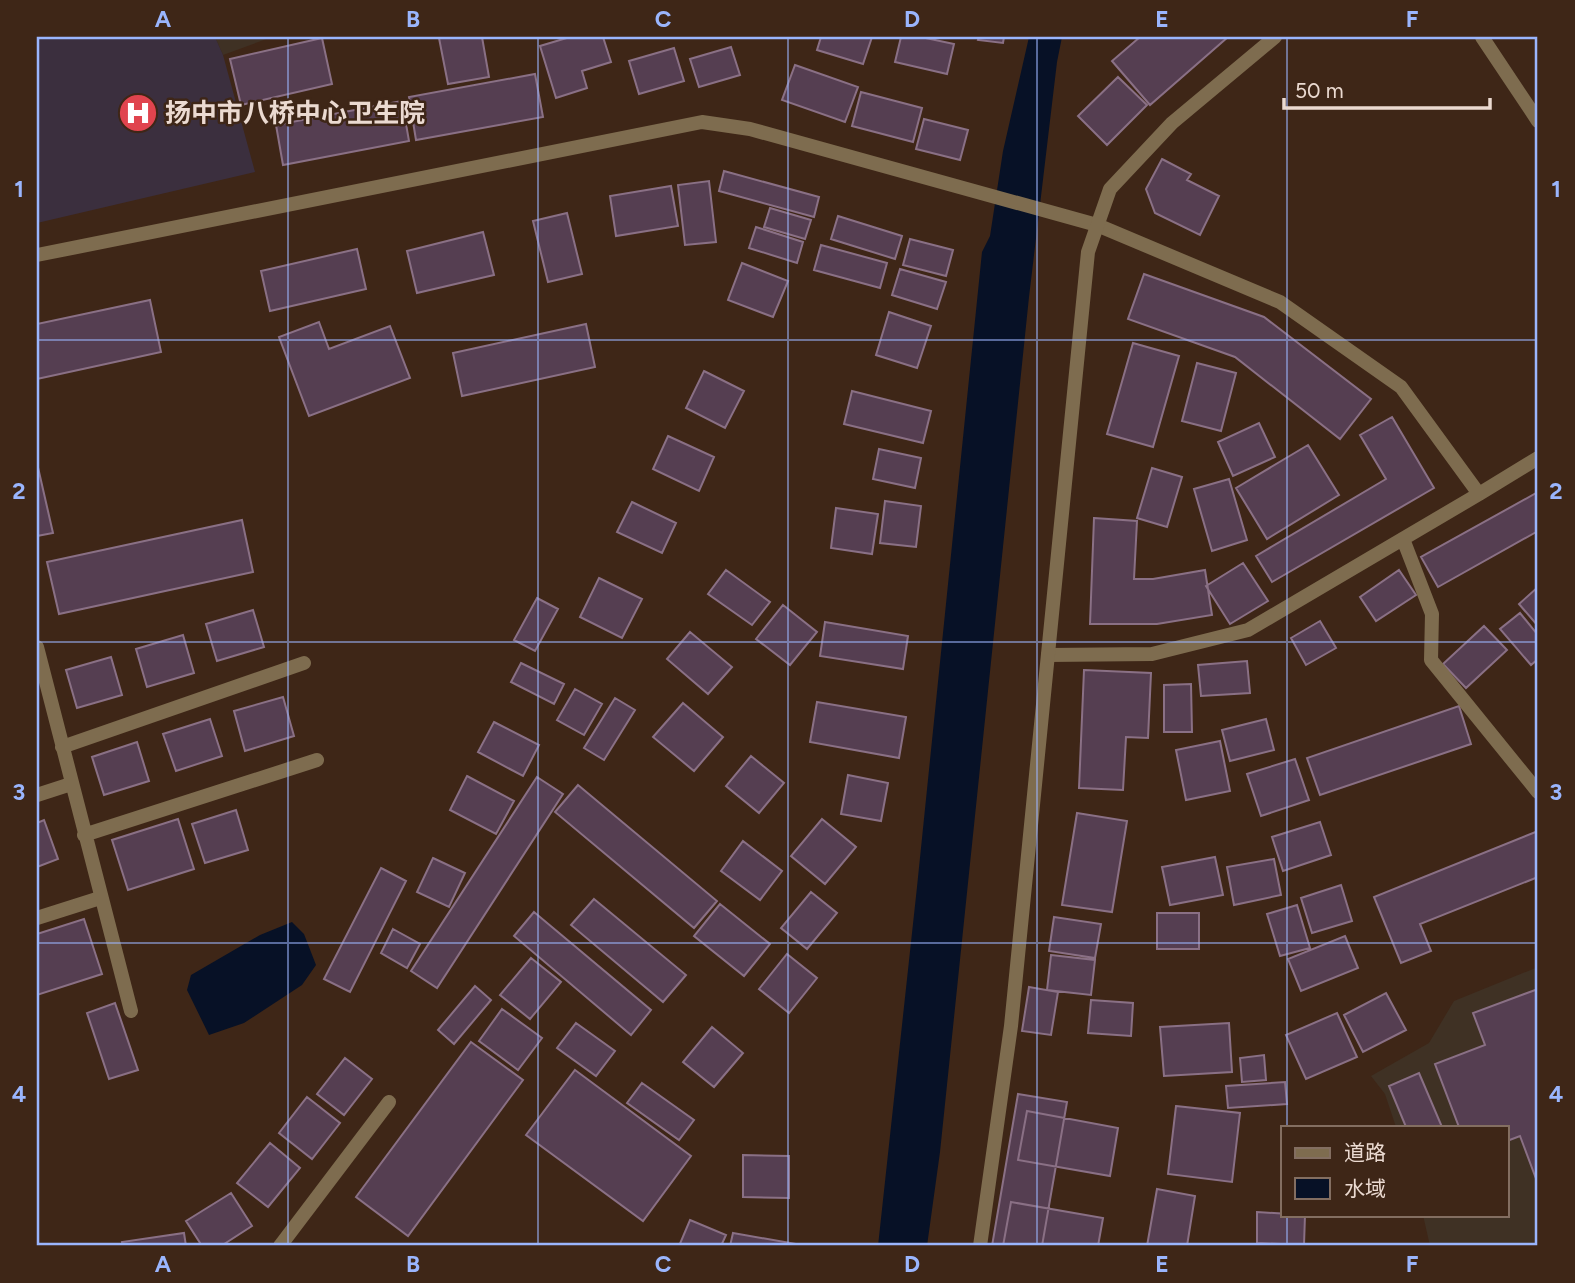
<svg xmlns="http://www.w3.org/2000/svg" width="1575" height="1283" viewBox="0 0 1575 1283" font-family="Figtree,'Noto Sans SC',sans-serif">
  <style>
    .education { fill: #3f3124 }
    .medical { fill: #3b2f3e }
    .water { fill: #071126 }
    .building { fill: #553e51; stroke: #8a7085; stroke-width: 2 }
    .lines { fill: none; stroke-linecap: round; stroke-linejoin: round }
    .service { stroke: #7e6c4f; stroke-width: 14 }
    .minor { stroke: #7e6c4f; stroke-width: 14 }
    .tertiary { stroke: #7e6c4f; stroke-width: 14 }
    .grid { fill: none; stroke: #9ab5fd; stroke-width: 2; stroke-opacity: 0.55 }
    .labels { text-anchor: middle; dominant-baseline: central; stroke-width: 5; stroke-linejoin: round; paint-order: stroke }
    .poi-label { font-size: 26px; font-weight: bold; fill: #ebdad1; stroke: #3e2617; text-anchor: start }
    .neatline { fill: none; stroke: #9ab5fd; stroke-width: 2.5 }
    .grid-label { font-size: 23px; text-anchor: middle; font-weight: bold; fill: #9ab5fd }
  </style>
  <rect width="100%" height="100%" fill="#3e2617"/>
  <!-- education -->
  <path class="education" d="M215,37H272L223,55Z
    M1538,967V1246H1430L1423,1215H1507V1127H1396L1385,1094L1371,1076L1429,1043L1454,1001Z"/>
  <!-- medical -->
  <path class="medical" d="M37,37H215L223,55L255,172L37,223Z"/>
  <!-- water -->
  <path class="water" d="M1029,37H1062L1057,62L1029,297L940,1152L927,1246H878L917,887L982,252L990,236L1003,151Z
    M292,922L304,934L316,965L302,985L244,1023L209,1035L187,990L191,975L260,935Z"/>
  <!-- building -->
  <path class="building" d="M445,37H482L489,77L448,84L439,38Z
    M570,37H603L611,62L582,71L587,88L556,98L540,46Z
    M821,37H872L863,64L817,50Z
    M901,37H921L954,44L947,74L895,62Z
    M979,37H1004L1003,43L978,40Z
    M1140,37H1228L1150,105L1112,61Z
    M322,38L332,84L241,105L230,59Z
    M731,47L740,75L699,87L690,59Z
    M674,48L684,81L639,94L629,61Z
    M795,65L858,87L845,122L782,100Z
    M535,74L543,117L416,140L409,97Z
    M1118,77L1147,105L1107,145L1078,116Z
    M861,92L922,108L913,142L852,126Z
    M402,101L409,141L283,165L276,125Z
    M924,119L968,130L960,160L916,149Z
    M1162,159L1191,174L1187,180L1219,196L1200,235L1155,213L1146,189Z
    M724,171L819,197L814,217L719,191Z
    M709,181L716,242L685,245L678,185Z
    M671,186L678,226L616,236L610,196Z
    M770,208L811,220L805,239L764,227Z
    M567,213L582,274L548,282L533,221Z
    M838,216L902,236L895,259L831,239Z
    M756,227L803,242L797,263L749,248Z
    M483,232L494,275L417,293L407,251Z
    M910,239L953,250L946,276L903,265Z
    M821,245L887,263L880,288L814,270Z
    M357,249L366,289L270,311L261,271Z
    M742,263L788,281L773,317L728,300Z
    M900,269L946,282L937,309L892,295Z
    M1144,274L1264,317L1371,399L1340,439L1235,357L1128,319Z
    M150,300L161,352L37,379V324Z
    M889,312L931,326L917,368L876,355Z
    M319,322L329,349L390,326L410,378L309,416L279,337Z
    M586,324L595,367L462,396L453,353Z
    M1133,343L1179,356L1153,447L1107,434Z
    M1197,363L1236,373L1221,431L1182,421Z
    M704,371L744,391L725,428L686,408Z
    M852,391L931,411L923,443L844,424Z
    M1392,417L1434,488L1272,582L1256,556L1386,479L1360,435Z
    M1259,423L1275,457L1233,476L1218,442Z
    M668,436L714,457L699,491L653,469Z
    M1308,445L1339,495L1267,539L1236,488Z
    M879,449L921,458L915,488L873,479Z
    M37,463L53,533L37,536Z
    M1152,468L1182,477L1167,527L1137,518Z
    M1229,479L1247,540L1212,551L1194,489Z
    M1538,492V531L1438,587L1421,557Z
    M885,501L921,506L916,547L880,543Z
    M632,502L676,523L662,553L617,532Z
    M836,508L878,514L872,554L831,548Z
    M1094,518L1137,521L1134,579H1153L1205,570L1212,615L1157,624H1090Z
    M242,520L253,572L59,614L47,562Z
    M1243,563L1268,601L1230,624L1206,586Z
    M726,570L770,602L752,625L708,594Z
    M1399,570L1416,595L1376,621L1360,597Z
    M599,578L642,599L622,638L580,617Z
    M1538,587V626L1519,604Z
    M537,598L558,609L535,651L514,640Z
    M783,605L817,632L790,665L756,639Z
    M253,610L264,647L217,661L206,624Z
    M1520,613L1538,635V659L1531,665L1500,629Z
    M1320,621L1336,648L1306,665L1291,638Z
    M825,622L908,636L903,669L820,656Z
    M1484,626L1507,650L1466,688L1443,664Z
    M690,632L732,667L708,694L667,659Z
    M183,635L194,673L147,687L136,649Z
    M111,657L122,695L77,708L66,670Z
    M1247,661L1250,693L1201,696L1198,665Z
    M521,663L564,684L554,704L511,682Z
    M1084,670L1151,673L1148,738L1126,737L1123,790L1079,788Z
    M1191,684L1192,732H1164V685Z
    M575,689L602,704L584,735L557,720Z
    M283,697L294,736L245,751L234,711Z
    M615,698L635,710L604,760L584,748Z
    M817,702L906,717L899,758L810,742Z
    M683,703L723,737L694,771L653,737Z
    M1459,706L1471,744L1320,795L1307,758Z
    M210,719L222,756L176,771L163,734Z
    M1266,719L1274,750L1230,761L1222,730Z
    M494,722L539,745L523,776L478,752Z
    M1220,741L1230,791L1186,800L1176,750Z
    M137,742L149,781L104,795L92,757Z
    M751,756L784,783L759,813L726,786Z
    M1295,759L1309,800L1261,816L1247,774Z
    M848,775L888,783L881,821L841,814Z
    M467,776L514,801L496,834L450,810Z
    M537,777L563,794L437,988L411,971Z
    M578,785L717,901L694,928L555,812Z
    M236,810L248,850L205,863L192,824Z
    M1077,813L1127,821L1112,912L1062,905Z
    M178,819L194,869L128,890L112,840Z
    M822,819L856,847L825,884L791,856Z
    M44,820L58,859L37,867V823Z
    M1320,822L1331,855L1283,871L1272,837Z
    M1538,831V877L1420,924L1431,951L1401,963L1374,897Z
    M743,841L782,871L760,900L721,871Z
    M1215,857L1223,895L1170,905L1162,867Z
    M433,858L465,873L449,907L417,892Z
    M1274,859L1281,895L1234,905L1227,867Z
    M381,868L406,881L350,992L324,979Z
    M1341,885L1352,921L1312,933L1301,898Z
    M811,892L837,913L807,949L781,928Z
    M594,899L686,975L663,1002L571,925Z
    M720,904L770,944L744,976L694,936Z
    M1297,905L1310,948L1280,956L1267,914Z
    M534,912L651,1010L631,1035L514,936Z
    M1157,913H1199V949H1157Z
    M1054,917L1101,924L1095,958L1049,951Z
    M84,919L102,974L37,995V934Z
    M393,929L420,944L407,968L381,953Z
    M1345,936L1358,968L1301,991L1288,959Z
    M787,954L817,978L789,1013L759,989Z
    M1051,955L1095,960L1091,995L1047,990Z
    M531,958L561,982L530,1019L500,995Z
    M475,986L491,1000L454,1044L438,1030Z
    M1029,987L1058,992L1051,1035L1022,1031Z
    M1538,989V1184L1520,1136L1507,1141V1127H1459L1435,1064L1485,1045L1473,1013Z
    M1386,993L1406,1030L1363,1052L1344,1015Z
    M1091,1000L1133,1003L1131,1036L1088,1033Z
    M115,1003L138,1070L109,1079L87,1013Z
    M502,1009L542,1038L518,1070L479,1041Z
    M1337,1013L1357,1057L1306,1079L1286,1035Z
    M576,1023L615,1051L596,1076L557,1048Z
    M1229,1023L1232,1072L1164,1076L1160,1027Z
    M712,1027L743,1053L714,1087L683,1062Z
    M471,1042L523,1080L408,1236L356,1197Z
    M1264,1055L1266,1080L1242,1082L1240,1058Z
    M345,1058L372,1079L344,1115L317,1094Z
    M575,1070L691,1156L643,1221L526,1135Z
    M1419,1073L1442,1127H1406L1389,1086Z
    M1285,1082L1287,1104L1228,1108L1226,1086Z
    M642,1083L694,1120L679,1140L627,1103Z
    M1018,1094L1067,1102L1042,1246H992Z
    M307,1097L340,1123L312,1159L279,1133Z
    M1176,1106L1240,1113L1232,1182L1168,1174Z
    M1027,1111L1118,1128L1110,1176L1018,1160Z
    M270,1143L300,1168L268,1207L237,1183Z
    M743,1155L789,1156V1198L743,1197Z
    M1157,1189L1195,1196L1187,1246H1147Z
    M231,1193L252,1226L221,1246H202L186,1221Z
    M1011,1202L1103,1218L1098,1246H1003Z
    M1257,1212L1305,1215L1304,1245L1257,1243Z
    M690,1220L726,1235L721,1246H679Z
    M184,1233L186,1246H123L122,1242Z
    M733,1233L796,1244L795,1246H730Z"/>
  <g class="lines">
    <!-- service -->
    <path class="service" d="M37,647L131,1011
      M62,747L304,663
      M37,795L71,784
      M84,835L317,760
      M37,918L100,898"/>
    <!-- minor -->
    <path class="minor" d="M37,255L702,122L750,129L1097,225L1280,302L1401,387L1479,494L1538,458
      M1403,539L1432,614L1431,660L1538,792
      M1048,655L1152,654L1248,630L1479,494
      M280,1246L389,1102"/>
    <!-- tertiary -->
    <path class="tertiary" d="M1482,37L1538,121
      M980,1246L1011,1026L1088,252L1110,189L1172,123L1275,37"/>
  </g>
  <!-- grid -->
  <path class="grid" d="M288,37V1246M538,37V1246M788,37V1246M1037,37V1246M1287,37V1127M37,340H1538M37,642H1538M37,943H1538M1287,1215V1246"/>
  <!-- icons -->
  <defs>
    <g id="hospital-disc" transform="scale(2.0125)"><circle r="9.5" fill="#e0444e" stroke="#3e2617"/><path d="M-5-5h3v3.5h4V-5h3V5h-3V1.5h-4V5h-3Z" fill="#fff"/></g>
  </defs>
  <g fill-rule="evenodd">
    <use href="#hospital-disc" x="138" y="113"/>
  </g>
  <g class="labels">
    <!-- poi labels -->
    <g class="poi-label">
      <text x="165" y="113">扬中市八桥中心卫生院</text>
    </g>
  </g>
  <!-- border -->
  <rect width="1575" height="1283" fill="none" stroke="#3e2617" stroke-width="77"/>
  <!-- legend -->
  <rect x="1281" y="1126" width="228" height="91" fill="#3e2617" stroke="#836e61" stroke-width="2"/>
  <rect x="1295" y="1148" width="35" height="10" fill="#7e6c4f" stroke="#836e61" stroke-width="2"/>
  <text x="1344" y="1160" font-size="21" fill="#ebdad1">道路</text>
  <rect x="1295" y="1178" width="35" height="21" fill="#071126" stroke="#836e61" stroke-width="2"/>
  <text x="1344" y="1196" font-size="21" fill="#ebdad1">水域</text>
  <!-- scale -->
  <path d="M1284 98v10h206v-10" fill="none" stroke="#ebdad1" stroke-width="3.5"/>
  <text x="1295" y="98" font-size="21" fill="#ebdad1" stroke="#3e2617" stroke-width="5" paint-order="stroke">50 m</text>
  <rect x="38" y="38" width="1498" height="1206" class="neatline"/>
  <g class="grid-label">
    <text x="163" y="27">A</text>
    <text x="413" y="27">B</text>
    <text x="663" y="27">C</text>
    <text x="912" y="27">D</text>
    <text x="1162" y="27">E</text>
    <text x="1412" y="27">F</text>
    <text x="19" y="197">1</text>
    <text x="1556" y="197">1</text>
    <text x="19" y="499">2</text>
    <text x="1556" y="499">2</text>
    <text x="19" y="800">3</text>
    <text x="1556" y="800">3</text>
    <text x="19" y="1102">4</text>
    <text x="1556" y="1102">4</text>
    <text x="163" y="1272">A</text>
    <text x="413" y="1272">B</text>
    <text x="663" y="1272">C</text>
    <text x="912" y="1272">D</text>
    <text x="1162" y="1272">E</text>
    <text x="1412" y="1272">F</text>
  </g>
</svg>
